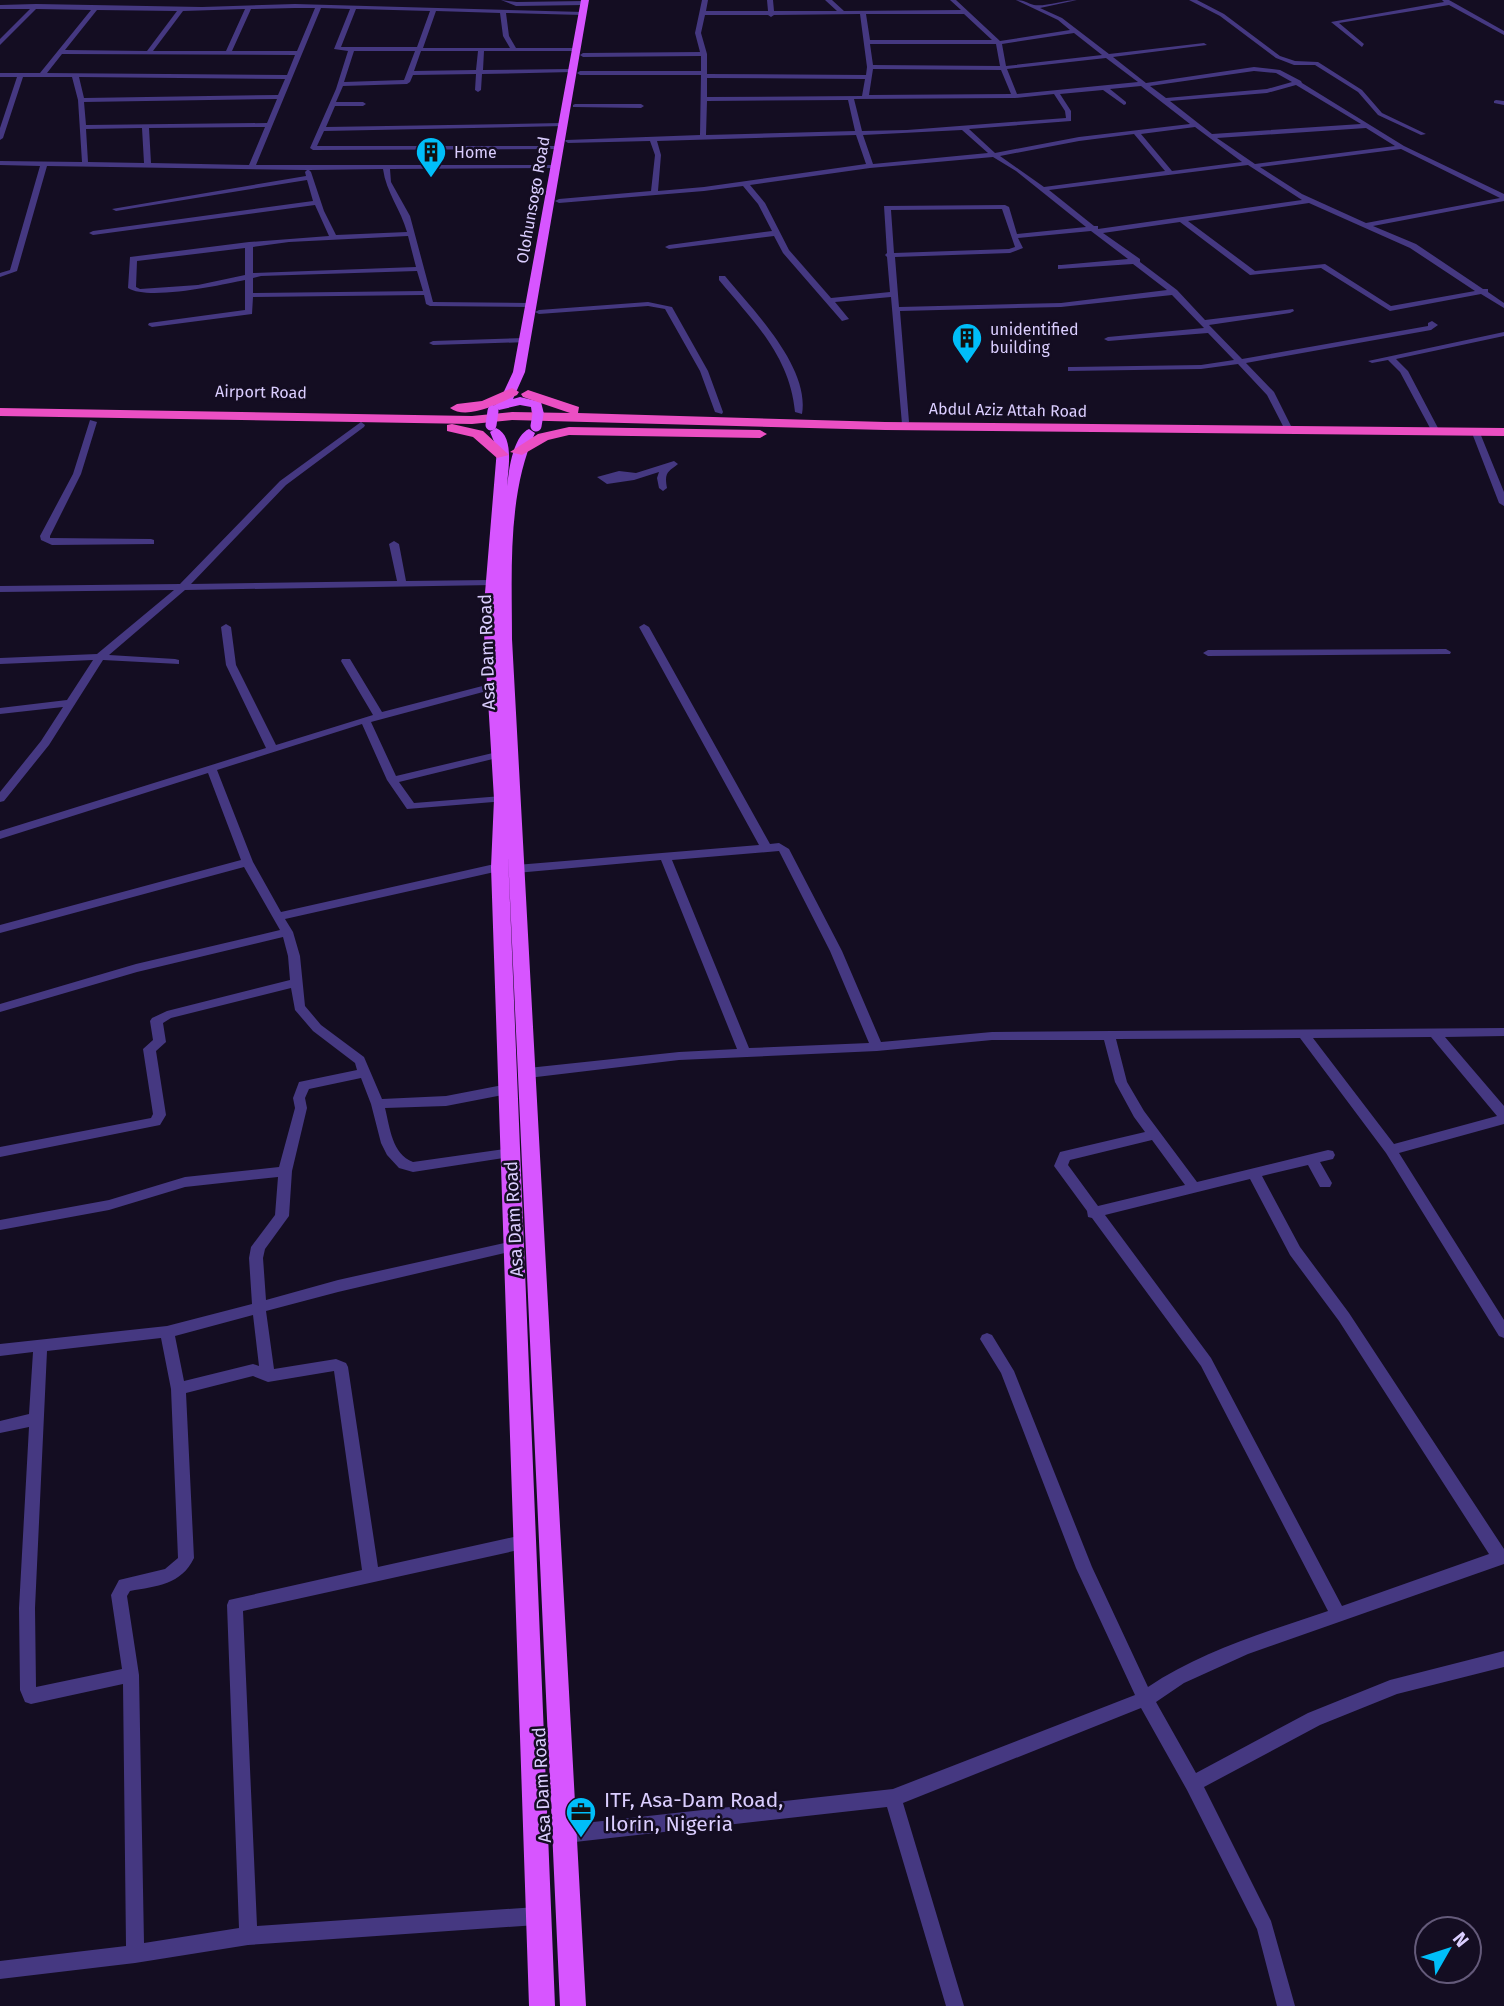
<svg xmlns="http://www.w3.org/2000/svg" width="1504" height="2006" viewBox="0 0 1504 2006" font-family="'Fira Sans',sans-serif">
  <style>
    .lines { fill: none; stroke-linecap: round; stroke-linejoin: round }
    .minor { fill: #453881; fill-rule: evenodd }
    .primary { fill: #d755ff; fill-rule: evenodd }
    .trunk { fill: #eb4fc3; fill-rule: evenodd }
    .primary-bridge { stroke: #d755ff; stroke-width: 11 }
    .labels { text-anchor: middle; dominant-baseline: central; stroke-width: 5; stroke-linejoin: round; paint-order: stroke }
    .far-poi-label { font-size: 16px; fill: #dbceff; stroke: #140d22; text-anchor: start }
    .far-street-label { font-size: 16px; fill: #dbceff; stroke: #140d22 }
    .street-label { font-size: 18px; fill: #dbceff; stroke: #140d22 }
    .near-poi-label { font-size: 21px; fill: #dbceff; stroke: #140d22; text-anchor: start }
  </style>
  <rect width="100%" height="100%" fill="#140d22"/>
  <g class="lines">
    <!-- minor -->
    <path class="minor" d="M501,0L517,2L585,1L588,3L585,5L516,6Z
      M702,0H708L706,11H768L767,0H773L774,11H837L825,0H832L844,11L961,10L950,0H956L1000,41L1070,30L1058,20L1016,0C1024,0 1027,3 1034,5C1044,7 1064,0 1077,0L1040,8L1062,18L1109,54L1204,43L1207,45L1113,57L1146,83L1254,67L1280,70L1301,81L1302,83L1404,146L1504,194V201L1373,226L1416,244L1483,289H1488V292L1504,303V308L1481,294L1390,311L1321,268L1250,275L1180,222L1103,233L1140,259V262L1177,290L1205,320L1293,309L1294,311L1290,313L1209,325L1242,359L1428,326V323L1432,321L1438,325L1431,330L1246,363L1274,392L1292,428L1288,431L1284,428L1267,395L1238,364L1201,369L1068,371V367H1071L1201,365L1234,360L1208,333L1108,341L1104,339L1108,337L1204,328L1172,295L1061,307L900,311L909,422L902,424L891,297L835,302L849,319L842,321L783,253L774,236L669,249L665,247L669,245L772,231L758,204L743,186L704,191L559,203L555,201L559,199L651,191L655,155L650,141L568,143L565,141L566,140L700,135L701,75H580L577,73L580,71H701V56L583,57L580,55L583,53L700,52L695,33ZM860,14L867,67L866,75L707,74V54L701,33L705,15H768L771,17L774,15ZM866,14H964L992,40H870ZM1074,33L1102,55L1006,66L1002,44ZM870,44H996L1000,66L873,65ZM1106,58L1138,82L1017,94L1007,69ZM873,69L1001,70L1011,94L869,95ZM1254,71L1276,73L1292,82L1267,89L1166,98L1150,86ZM707,78L865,79L862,96L707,97ZM1296,85L1361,124L1212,134L1170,101L1267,93ZM1141,86L1190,124L1079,137L995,153L969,129L1071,121V111L1060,94L1103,90L1124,105L1126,104V102L1110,89ZM1054,94L1065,111L1066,118L907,130L862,131L854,99L1015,98ZM848,100L855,131L706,135L707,101ZM1195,127L1242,162L1172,171L1141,134ZM1366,128L1395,146L1255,164L1217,138ZM962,130L988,153L873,164L863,135ZM1134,134L1165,171L1044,187L1000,156L1079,141ZM856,135L866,164L704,187L658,191L661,155L657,141ZM1401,149L1500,198L1366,223L1302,194L1260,167ZM993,157L1016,171L1086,227L1017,234L1009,207L1005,205L884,206L887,253L885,255L887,257L890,292L831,298L789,250L765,203L750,185L870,168ZM1248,165L1302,200L1098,229V226H1094L1049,190ZM1309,203L1410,248L1475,291L1391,306L1325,264L1255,271L1188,221ZM1002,209L1015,247L1009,249L894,253L891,210ZM1091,231L1128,259L1061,265H1058V269L1133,264L1167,290L1061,303L899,307L895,257L1010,253L1023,248L1018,238Z
      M1189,0H1197L1224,14L1280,56L1295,61L1318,62L1362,90L1382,113L1426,134L1421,135L1378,115L1358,92L1315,65H1294L1276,58L1220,16Z
      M1442,0H1449L1504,31V35L1449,5L1339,23L1364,44L1362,47L1331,22L1444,2Z
      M36,4L202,7L295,4L584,12L582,15L506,13L509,36L516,48H575L577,51H484L483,70L571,69L573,72L482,74L481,90L478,92L475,90L476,74L413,75L410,82L407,84L343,86L336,102H363L366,104L363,106H335L326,127L562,123L564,124V126L324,131L317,146H557L559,147V149L313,150L310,148L336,89L348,51L334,49L350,9L321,8L256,165H556L557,166L554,168L390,169L391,182L410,216L433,302L529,303L533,305L529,307L430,306L426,304L424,295L253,297L252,314L152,327L148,325L149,323L245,310V280C221,285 148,301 128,288L130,257L249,242L329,236L315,205L93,235L89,233L93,231L313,201L307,180L116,211L112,209L306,176L305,172L307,170L47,166L17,271L0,277V273L10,270L40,166L0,165V161L82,162L78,100L72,77H23L3,138L0,140V128L17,77H0V73H40L91,10L36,9L0,45V39L30,9H0V5ZM295,8H315L297,51H232L251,9ZM245,9L226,51H153L183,11ZM356,9L430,11L417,47H341ZM97,10L177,11L147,51L65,50ZM436,11L500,13L503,36L510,48H423ZM354,51H415L404,80L344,82ZM421,51H478L476,70L414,71ZM62,54L295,55L287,75L47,73ZM79,77L285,79L278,95L84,98ZM277,99L267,123L86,125L84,102ZM265,127L249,165L151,163L149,128ZM142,128L144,163L88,162L86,129ZM383,169C386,192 401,210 407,232L336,235L324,211L311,172L309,170ZM408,236L416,267L253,273V247L289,242ZM245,248V275L198,285L140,289L136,287L137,261ZM417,271L423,291L253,293V278L261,276Z
      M1496,100L1504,101V105L1494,103V101Z
      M575,104H641L644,106L641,108L573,107V105Z
      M719,276H725C753,310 810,367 802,414L795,412C790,356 753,321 719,280Z
      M648,302L672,307L708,371L723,412L722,414L715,412L700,371L665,309L648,306L539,314L535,312L539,310Z
      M1504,332V336L1396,359L1408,371L1438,428L1434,431L1430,428L1400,372L1388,360L1372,363L1368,361Z
      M525,338H528V342L433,345L429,343L433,341Z
      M90,420L97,422L81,474L50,536V538L151,539L154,540V544L52,545L41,540L40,536L73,474Z
      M361,422L365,425L364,427L286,485L191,584L397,581L389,544L394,541L399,544L406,581L491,580L494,581V585L185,590L109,655L175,659L179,660V664L103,660L49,745L4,801L0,802V792L41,741L63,707L0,714V708L67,700L93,660L0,664V658L97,654L174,590L0,592V586L180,584L280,481Z
      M1476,430L1480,433L1504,492V506L1499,503L1472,433Z
      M674,461L678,464C668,472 664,472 667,488L663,491L659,488L657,478L659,472L634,480L607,484L597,477L619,471L636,473Z
      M226,624L231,627L236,665L276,745L373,715L341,661L342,659H350L382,712L494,683L499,686L498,688L371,722L396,776L497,752L502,755L501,757L399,782L414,803L502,796L507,799L506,801L407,809L387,780L362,724L217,770L253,862L281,912L499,863L505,867L499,871L285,919L293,932L300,956L305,1006L321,1025L364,1057L382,1099L446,1096L508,1084L513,1086L514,1089L513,1092L508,1094L446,1106L385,1108C390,1128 392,1154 413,1162L511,1148L516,1150L518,1153L516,1156L413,1172L399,1168L387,1155L381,1143L371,1104L361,1078L309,1089L305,1098L307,1108L292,1171L289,1216L265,1249L263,1258L266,1300L338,1280L513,1241L518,1242L520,1246L518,1250L513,1251L338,1292L266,1311L274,1369L336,1359L346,1363L348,1367L378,1567L523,1535L529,1537L531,1542L529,1547L523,1549L243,1611L257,1926L537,1907L543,1910L546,1916L543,1922L537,1925L248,1945L135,1963L0,1979V1961L126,1946L123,1684L31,1704L25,1702L20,1690L19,1608L29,1427L0,1433V1421L29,1414L33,1352L0,1356V1344L167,1326L252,1304L249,1258L251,1247L275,1215L278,1177L185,1187L109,1210L0,1230V1220L109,1200L185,1177L279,1167L295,1108L293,1098L299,1082L357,1070L355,1063L313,1031L295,1010L291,988L171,1018L163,1023L166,1042L156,1051L166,1115L160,1125L0,1157V1147L151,1118L153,1114L143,1049L153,1040L150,1021L152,1018L167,1011L290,980L288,956L283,937L137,972L0,1012V1004L136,964L280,930L244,867L0,933V925L241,860L208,773L0,839V831L266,748L226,665L221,627ZM253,1315L259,1366L253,1364L184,1381L175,1336ZM161,1338L171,1389L178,1558L165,1569L119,1580L111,1595L122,1669L36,1687L35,1608L47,1351ZM334,1371L362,1570L229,1600L227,1605L239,1928L144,1943L139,1675L127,1596L130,1591C157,1586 181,1585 194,1558L186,1393L253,1376L268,1382Z
      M644,624L649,627L770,844L779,843L789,849L842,951L881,1042L992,1032L1504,1028V1036L1445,1037L1504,1106V1124L1399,1153L1504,1320V1338L1499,1336L1386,1153L1300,1038L1116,1039L1127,1082L1144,1111L1197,1182L1328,1150L1333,1151L1335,1155L1333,1159L1320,1162L1332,1183L1330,1187H1320L1308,1165L1262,1176L1300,1247L1349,1313L1504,1549V1564L1248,1654L1184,1683L1156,1702L1196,1773L1308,1713L1390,1680L1504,1651V1667L1397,1694L1320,1725L1204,1787L1271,1921L1295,2006H1277L1257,1929L1187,1790L1141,1708L903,1803L964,2006H946L887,1807L566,1843L560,1840L557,1834L560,1828L566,1825L893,1789L1135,1695L1076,1568L1001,1373L980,1339L982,1335L987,1333L992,1335L1014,1371L1092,1567L1148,1687C1202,1651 1266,1632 1328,1611L1201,1366L1092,1218L1088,1217L1087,1211L1054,1166L1060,1152L1145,1132L1134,1117L1115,1082L1104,1040H992L877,1051L679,1060L528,1078L524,1076L522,1073L524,1070L528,1068L679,1052L737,1049L661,860L516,873L510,869L516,865L759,845L639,627ZM779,851L830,951L869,1043L749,1048L672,860ZM1431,1037L1497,1116L1394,1144L1313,1038ZM1152,1140L1185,1185L1098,1206L1068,1165L1070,1160ZM1250,1179L1290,1255L1339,1321L1489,1554L1342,1606L1211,1358L1105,1215Z
      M1446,649L1451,652L1450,654L1208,656L1203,653L1208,650Z"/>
    <!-- primary -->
    <path class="primary" d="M581,0H589L525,372L513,399L520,397L541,402L544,414L538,418L532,414L531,407L520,405L499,410L493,406L499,402L513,372Z
      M496,428C515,436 508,469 507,486C509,470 513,436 529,429L535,433C507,495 512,572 512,639L586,2006H560L508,854L555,2006H529L491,867L494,799L483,617L497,449L490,432Z"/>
    <!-- trunk -->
    <path class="trunk" d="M512,388L519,392L517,395C500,403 467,421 450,408L457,404L482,401Z
      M528,390L579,407L578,413L885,422L1504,428V436L885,430L512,420L472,424L0,416V408L472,416L512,412L570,413L523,397L521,394Z
      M452,424L483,431L509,455L497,458L473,437L447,431V425Z
      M569,427L760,430L767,434L760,438L569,435L548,440L522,455L510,452L538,434Z"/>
    <!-- primary-bridge -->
    <path class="primary-bridge" d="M491,425L493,411
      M536,426L538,414"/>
  </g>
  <!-- icons -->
  <defs>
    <g id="building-pin" transform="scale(1.575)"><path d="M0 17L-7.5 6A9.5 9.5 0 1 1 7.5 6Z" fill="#00bef9" stroke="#140d22"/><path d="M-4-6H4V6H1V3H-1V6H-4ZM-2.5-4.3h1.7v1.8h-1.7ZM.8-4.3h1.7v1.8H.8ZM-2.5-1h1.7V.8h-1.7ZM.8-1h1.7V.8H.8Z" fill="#111"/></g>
    <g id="office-pin" transform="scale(1.575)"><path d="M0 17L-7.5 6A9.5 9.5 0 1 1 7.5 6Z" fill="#00bef9" stroke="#140d22"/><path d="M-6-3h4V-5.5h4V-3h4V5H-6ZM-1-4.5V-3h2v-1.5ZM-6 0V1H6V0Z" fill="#111"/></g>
  </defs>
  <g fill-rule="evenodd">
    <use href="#building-pin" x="431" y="152"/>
    <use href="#building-pin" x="967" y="338"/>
    <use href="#office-pin" x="581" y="1812"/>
  </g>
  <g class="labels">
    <!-- far-poi labels -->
    <g class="far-poi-label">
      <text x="454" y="152">Home</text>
      <text x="990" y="329">unidentified<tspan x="990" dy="18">building</tspan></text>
    </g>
    <!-- far-street labels -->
    <g class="far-street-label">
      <text transform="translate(533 200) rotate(-80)">Olohunsogo Road</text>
      <text transform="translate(261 392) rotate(1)">Airport Road</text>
      <text transform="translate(1008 410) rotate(1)">Abdul Aziz Attah Road</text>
    </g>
    <!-- street labels -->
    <g class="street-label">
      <text transform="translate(487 652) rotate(-92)">Asa Dam Road</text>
      <text transform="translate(514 1219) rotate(-93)">Asa Dam Road</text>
      <text transform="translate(542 1785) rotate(-93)">Asa Dam Road</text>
    </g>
    <!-- near-poi labels -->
    <g class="near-poi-label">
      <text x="604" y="1800">ITF, Asa-Dam Road,<tspan x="604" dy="24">Ilorin, Nigeria</tspan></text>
    </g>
  </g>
  <!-- north arrow -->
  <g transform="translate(1448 1950) rotate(51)"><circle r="33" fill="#140d22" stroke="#645a7a" stroke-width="2"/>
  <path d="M0-5L12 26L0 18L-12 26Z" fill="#00bef9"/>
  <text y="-10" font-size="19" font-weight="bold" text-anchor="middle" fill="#dbceff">N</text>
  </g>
</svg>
